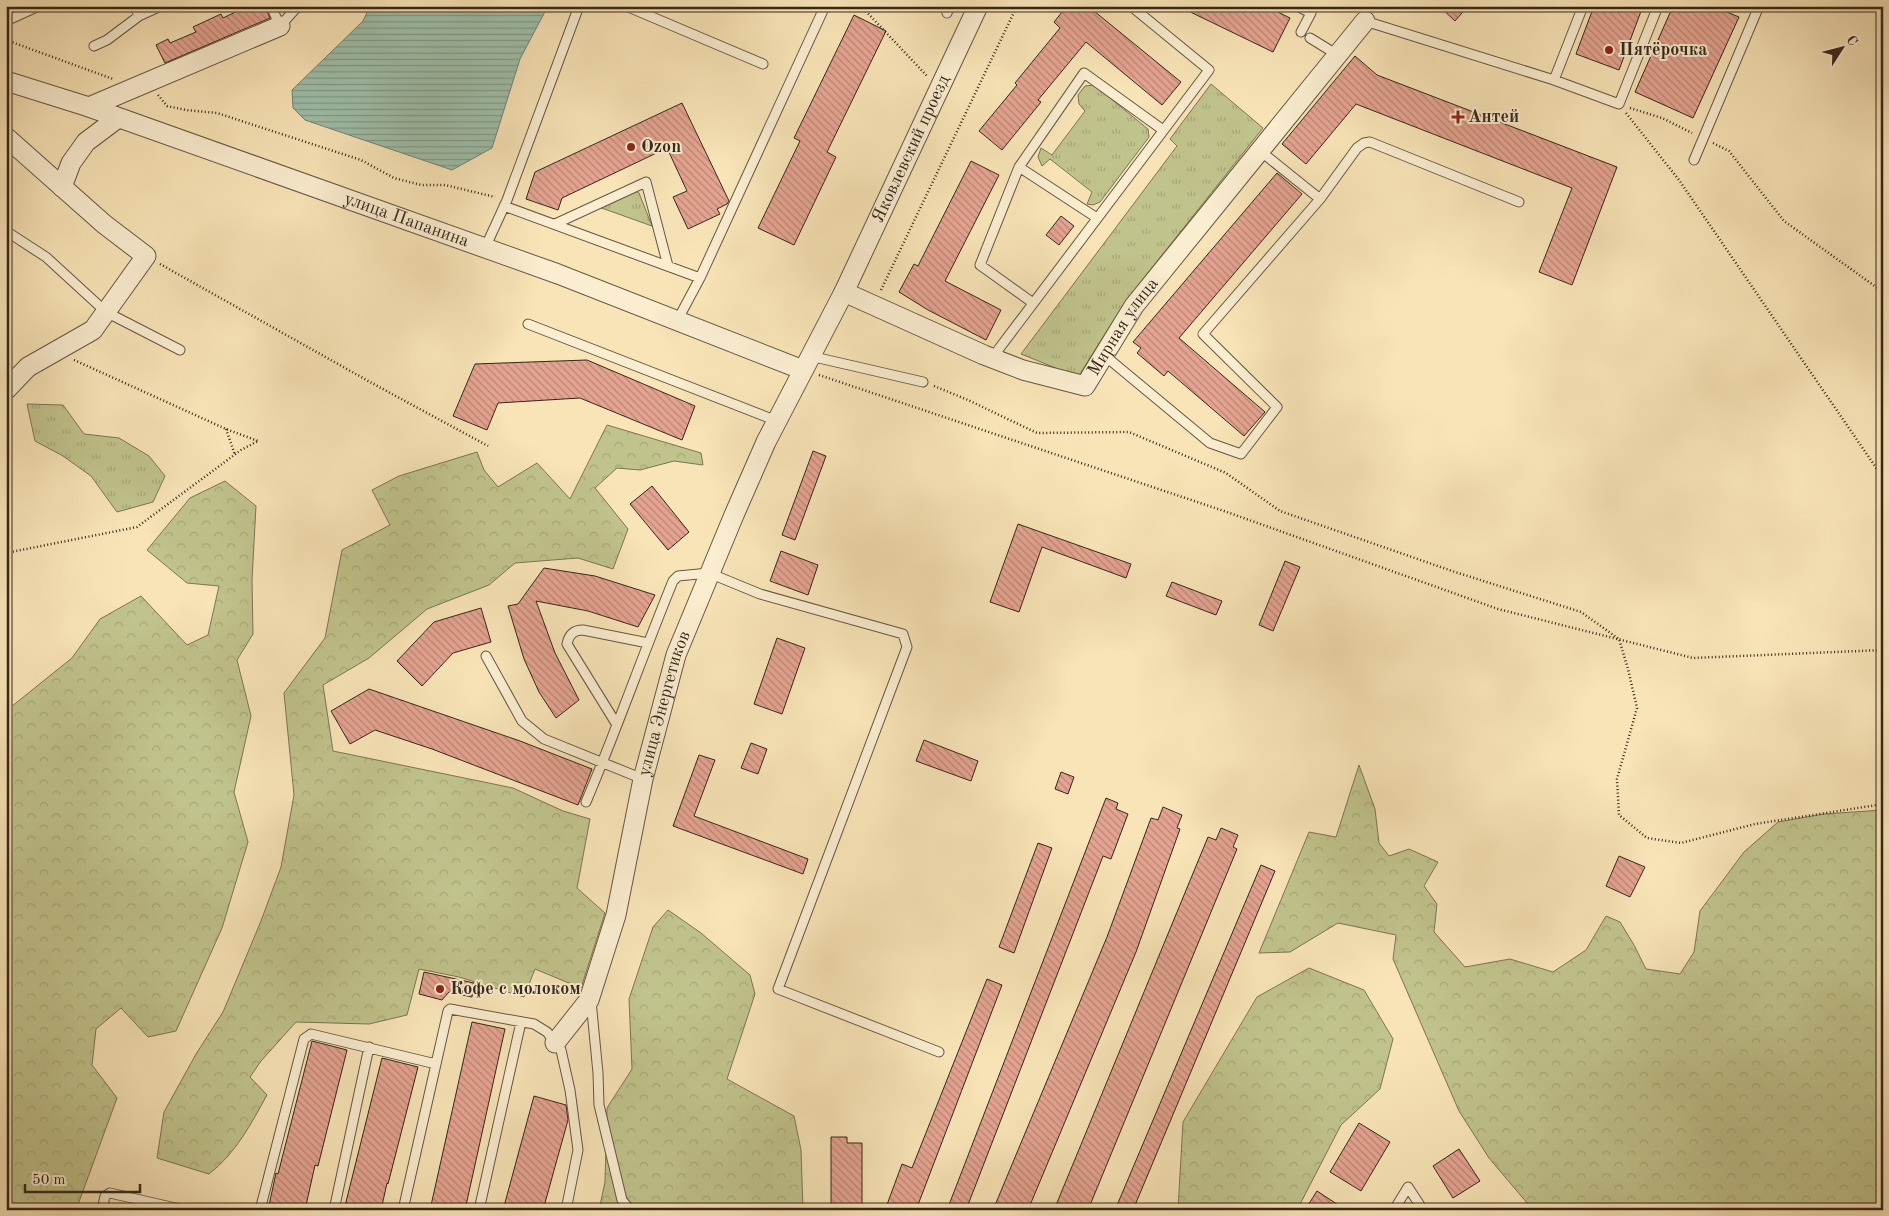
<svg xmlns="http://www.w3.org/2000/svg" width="1889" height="1216" viewBox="0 0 1889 1216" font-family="'Old Standard TT',serif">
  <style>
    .grass { fill: url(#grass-tufts); stroke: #7c7454 }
    .forest { fill: url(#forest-crowns); stroke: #7c7454 }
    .water { fill: url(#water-rules); stroke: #748271 }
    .building { fill: url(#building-back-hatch); stroke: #36261b }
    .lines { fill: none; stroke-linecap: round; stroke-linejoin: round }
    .service-casing { stroke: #665642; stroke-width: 11 }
    .minor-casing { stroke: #665642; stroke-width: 21 }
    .path { stroke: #36261b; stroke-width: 2.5; stroke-dasharray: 1 2.5; stroke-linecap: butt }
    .service { stroke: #faedd0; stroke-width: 9 }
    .minor { stroke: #faedd0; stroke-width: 19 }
    .poi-dot { fill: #8f2418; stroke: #faedd0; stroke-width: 2 }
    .labels { text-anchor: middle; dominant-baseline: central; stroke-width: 4; stroke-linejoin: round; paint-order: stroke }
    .poi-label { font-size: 18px; font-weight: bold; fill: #36261b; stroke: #faedd0; text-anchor: start }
    .street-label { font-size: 18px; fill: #36261b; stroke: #faedd0 }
  </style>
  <defs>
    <pattern id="grass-tufts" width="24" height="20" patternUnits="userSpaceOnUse" patternTransform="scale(1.25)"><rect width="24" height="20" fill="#c1c38c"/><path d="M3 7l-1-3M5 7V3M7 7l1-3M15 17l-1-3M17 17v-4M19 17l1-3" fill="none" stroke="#a6a778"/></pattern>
    <pattern id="forest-crowns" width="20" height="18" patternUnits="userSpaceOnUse" patternTransform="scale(1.25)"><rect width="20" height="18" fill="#c1c38c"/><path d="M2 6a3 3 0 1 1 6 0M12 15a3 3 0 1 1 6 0" fill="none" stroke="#a6a778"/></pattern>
    <pattern id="water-rules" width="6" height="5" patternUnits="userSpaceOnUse" patternTransform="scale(1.25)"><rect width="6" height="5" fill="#9ebfaa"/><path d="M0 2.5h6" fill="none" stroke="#829b8a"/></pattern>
    <pattern id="building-back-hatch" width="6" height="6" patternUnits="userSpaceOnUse" patternTransform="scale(1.25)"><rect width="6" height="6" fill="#e5a491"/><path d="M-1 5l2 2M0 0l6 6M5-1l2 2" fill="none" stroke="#ba8576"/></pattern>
  </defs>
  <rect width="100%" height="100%" fill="#f8e4b7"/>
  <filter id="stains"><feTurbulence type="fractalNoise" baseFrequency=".004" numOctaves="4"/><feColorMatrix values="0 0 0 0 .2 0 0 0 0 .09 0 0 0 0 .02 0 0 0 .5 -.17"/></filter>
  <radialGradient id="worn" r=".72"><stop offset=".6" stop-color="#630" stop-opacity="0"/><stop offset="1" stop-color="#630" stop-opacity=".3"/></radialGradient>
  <!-- grass -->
  <path class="grass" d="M1211,84L1263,128L1127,299L1078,377L1021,354L1177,146L1170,139Z
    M1094,85L1148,129L1149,137L1100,202L1093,205L1087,204L1092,192L1050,159L1042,166L1038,157L1041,148L1052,155L1085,111L1079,104L1078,95L1085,86Z
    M632,189L639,193L652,226L596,206Z
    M27,404L63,405L84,434L119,438L149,456L165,476L153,502L117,512L91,476L63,456L35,441Z"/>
  <!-- forest -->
  <path class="forest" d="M607,425L701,453L703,465L674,461L640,470L617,468L595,488L628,529L613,569L578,558L515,563L489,585L427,609L369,658L323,685L333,751L513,788L563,811L590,819L577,888L605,913L581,988L535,969L524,997L459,977L419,969L407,1015L369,1024L296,1022L261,1061L250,1077L267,1095C251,1124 236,1153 209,1174L157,1158L164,1112L196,1054L223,1012L261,921L281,867L294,795L284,693L325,638L342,550L390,525L372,490L399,476L477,452L484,470L498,487L537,463L570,499Z
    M225,481L256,506L252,580L253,634L237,660L251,716L234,792L248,842L222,928L176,1031L148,1037L121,1008L96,1029L92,1065L117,1098L76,1210H6V711L72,658L100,619L141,596L187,645L208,635L219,586L187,583L147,550L190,498Z
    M1359,765L1375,809L1379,843L1389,856L1409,849L1438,862L1424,886L1437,904L1434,932L1465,967L1510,959L1553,972L1586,950L1606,916L1620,922L1634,945L1646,969L1680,974L1694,952L1700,911L1744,852L1778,822L1824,814L1883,810V1210H1533L1489,1158L1459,1111L1393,959L1396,935L1338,923L1290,952L1259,953L1309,832L1336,837Z
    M668,910L701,933L750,975L755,994L727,1079L794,1116L801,1150L803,1210H599L605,1182L607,1108L632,1069L629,999L653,927Z
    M1309,968L1364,990L1393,1039L1380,1089L1341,1125L1297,1210H1178L1183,1122L1257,997Z"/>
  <!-- water -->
  <path class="water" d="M370,6H548L520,59L492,148L452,170L305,120L293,108L292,90L363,21Z"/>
  <!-- building -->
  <path class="building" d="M248,6H265L270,18L165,63L156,45L168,39L170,43L196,32L193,27L221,14L223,18Z
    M1067,6H1098L1094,11L1181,82L1162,105L1086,42L1038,100L1041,102L1002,150L979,131L1017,85L1015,83L1060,28L1054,22Z
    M1178,6H1266L1290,18L1273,52Z
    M1439,6H1468L1455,21Z
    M1594,6H1643L1619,70L1576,54Z
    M1673,6H1712L1739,17L1693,118L1635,92Z
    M854,15L886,31L827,152L836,157L794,245L758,228L800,141L794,138Z
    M1355,56L1377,75L1617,167L1572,285L1539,272L1572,188L1356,104L1306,164L1282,144Z
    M682,103L729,201L727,204L717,209L720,214L688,229L673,197L687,191L667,148L562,198L558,210L526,199L535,172Z
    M971,161L999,175L945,281L1001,310L986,340L928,310L899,292L914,264L918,266Z
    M1277,173L1302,194L1179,338L1265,412L1244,436L1168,371L1164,376L1137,353L1141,348L1133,342Z
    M1061,216L1074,226L1059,245L1046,235Z
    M587,360L695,406L682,440L580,398L498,403L487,430L453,416L475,364Z
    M813,451L826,456L795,540L782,535Z
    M652,486L689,532L668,550L630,504Z
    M1018,524L1131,564L1126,578L1042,547L1019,612L990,602Z
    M781,551L818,565L808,595L770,581Z
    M1285,561L1300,567L1273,631L1259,625Z
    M544,568L595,576L655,595L638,627L588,611L536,601L555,653L579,700L556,718L539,692L524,659L508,606L518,604Z
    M1172,582L1222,601L1216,615L1166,596Z
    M481,608L491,642L453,653L422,686L397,661L434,622Z
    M777,638L805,648L782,714L754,704Z
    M369,689L520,741L592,769L578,805L432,749L375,730L350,744L331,711Z
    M924,740L978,761L971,781L916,761Z
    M751,743L767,749L758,774L741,768Z
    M699,755L715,760L694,816L808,859L803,874L673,826Z
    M1061,772L1074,777L1068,794L1055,789Z
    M1106,798L1118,803L1116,809L1128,814L1111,859L1103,856L966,1210H947Z
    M1163,807L1182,815L1177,828L1180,829L1136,952L1028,1210H993L1107,937L1151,818L1158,820Z
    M1221,828L1238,835L1233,847L1237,849L1088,1210H1054L1208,837L1216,840Z
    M1038,843L1052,848L1014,953L999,947Z
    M1619,856L1645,867L1630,897L1606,886Z
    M1261,865L1275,871L1133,1210H1115Z
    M424,972L474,983L472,997L449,992L442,1000L419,994Z
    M987,979L1002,985L916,1210H885L902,1164L912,1168Z
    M472,1022L505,1029L465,1210H430Z
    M312,1041L347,1050L318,1166L315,1165L305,1210H268L276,1173L278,1174Z
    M382,1058L418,1067L388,1184L387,1183L381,1210H344Z
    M534,1096L566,1105L568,1120L543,1210H503Z
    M1359,1123L1390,1142L1361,1191L1330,1172Z
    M831,1137H847V1143H862V1210H831Z
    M1459,1149L1480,1181L1453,1198L1433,1166Z
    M1317,1191L1346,1210H1305Z"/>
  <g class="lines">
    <!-- service casing -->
    <g class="service-casing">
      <path id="service" d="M135,6L139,16
        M271,6L280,26L298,6
        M626,6L763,64
        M1297,6L1311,13L1301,32
        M947,13L950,6
        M6,21L39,6
        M1365,21L1554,80L1619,104L1658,6
        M1310,38L1336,54
        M94,46L107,40L139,16L161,6
        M1554,80L1583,6
        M1694,160L1759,6
        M1019,167L1084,73L1163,130
        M1320,199L1357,148L1364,143L1370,142L1519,202
        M504,206L700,278
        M555,224L646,182L668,266
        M6,231L46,257L106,312L180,350
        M485,248L507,200L579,6
        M1033,303L980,265L1019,167L1097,218
        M677,321L700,278L825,6
        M528,324L777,421
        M1104,355L1210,443L1241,454L1277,407L1203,334L1320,199L1259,150
        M810,356L923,382
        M992,358L1209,70L1131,6
        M486,656L522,721L544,739L643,779
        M617,725L567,644C569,634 574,630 583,630L648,643
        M586,802C617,729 643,654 673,581L678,576L709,573L760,594L903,634L907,647L778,989L939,1052
        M591,1001L598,1073L599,1105L622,1200L630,1210
        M102,1210L105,1196L110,1193L184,1210
        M260,1210L304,1039L311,1034L436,1064L448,1011L450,1009L534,1024L547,1032L561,1050L570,1090L578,1150L566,1210
        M334,1210L369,1047
        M403,1210L436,1064
        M479,1210L521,1022
        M1394,1210L1408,1187L1423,1210"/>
    </g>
    <!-- minor casing -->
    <g class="minor-casing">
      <g id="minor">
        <path id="s1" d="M6,81L89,107L558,274L803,370"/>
        <path d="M89,107L280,26"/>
        <path d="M6,137L104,224L146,256L93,330L28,367L6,390"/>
        <path d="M62,187L71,163L86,142L118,118"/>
        <path id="s2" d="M844,292L978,6"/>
        <path id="s3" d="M555,1043L589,1000L616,915L643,779L676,655L734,515L766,442L844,292L984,355L1023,370L1085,386L1134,306L1365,21"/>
      </g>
    </g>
    <!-- path -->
    <path class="path" d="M861,6L927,76
      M6,40L113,79
      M158,95L167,106L186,110L217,113L361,160L394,178L421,185H445L495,197
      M1630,108L1662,118L1692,133
      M1626,113L1679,180L1879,472L1883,481
      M1713,143L1729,151L1784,221L1883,292
      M160,264L370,382L488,446
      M881,290L1017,6
      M74,360L226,429L258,441
      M819,375L1224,511L1498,609L1693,658L1883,650
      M934,386L968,400L1037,433L1129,432L1226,473L1280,511L1452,571L1581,612L1619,639L1628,669L1637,708L1617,779L1619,815L1647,838L1681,843L1755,824L1877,805L1883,800
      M226,429L235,455
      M6,553L137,527L241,450L258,441"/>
    <!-- service -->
    <use href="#service" class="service"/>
    <!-- minor -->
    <use href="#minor" class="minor"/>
  </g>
  <!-- markers -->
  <g class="poi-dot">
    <circle cx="1609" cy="50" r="5"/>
    <path d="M1455.5 109.5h5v5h5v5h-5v5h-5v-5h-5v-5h5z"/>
    <circle cx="631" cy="147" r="5"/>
    <circle cx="440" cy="989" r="5"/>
  </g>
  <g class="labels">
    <!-- poi labels -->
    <g class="poi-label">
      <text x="1619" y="50">Пятёрочка</text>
      <text x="1468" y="117">Антей</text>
      <text x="641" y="147">Ozon</text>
      <text x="450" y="989">Кофе с молоком</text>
    </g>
    <!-- street labels -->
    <g class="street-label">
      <text stroke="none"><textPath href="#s2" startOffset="158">Яковлевский проезд</textPath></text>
      <text stroke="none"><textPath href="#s1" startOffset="424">улица Папанина</textPath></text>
      <text stroke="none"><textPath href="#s3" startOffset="1141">Мирная улица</textPath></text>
      <text stroke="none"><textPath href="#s3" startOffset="361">улица Энергетиков</textPath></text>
    </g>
  </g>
  <!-- margin -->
  <rect width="1889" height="1216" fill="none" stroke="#f8e4b7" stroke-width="25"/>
  <rect x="8" y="8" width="1874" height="1201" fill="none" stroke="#36261b" stroke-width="2.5"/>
  <rect x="12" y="12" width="1864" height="1191" fill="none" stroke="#36261b"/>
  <!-- north arrow -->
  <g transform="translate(1842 48) rotate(54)" stroke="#faedd0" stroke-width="4" paint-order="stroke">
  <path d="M0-4L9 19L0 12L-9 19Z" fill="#36261b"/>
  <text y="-8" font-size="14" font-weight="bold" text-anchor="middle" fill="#36261b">С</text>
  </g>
  <!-- scale -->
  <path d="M25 1184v8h115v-8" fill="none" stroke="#36261b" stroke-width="2.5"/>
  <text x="32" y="1184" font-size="15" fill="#36261b" stroke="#faedd0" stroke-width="4" paint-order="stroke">50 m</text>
  <rect width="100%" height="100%" filter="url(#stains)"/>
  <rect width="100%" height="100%" fill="url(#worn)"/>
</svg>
